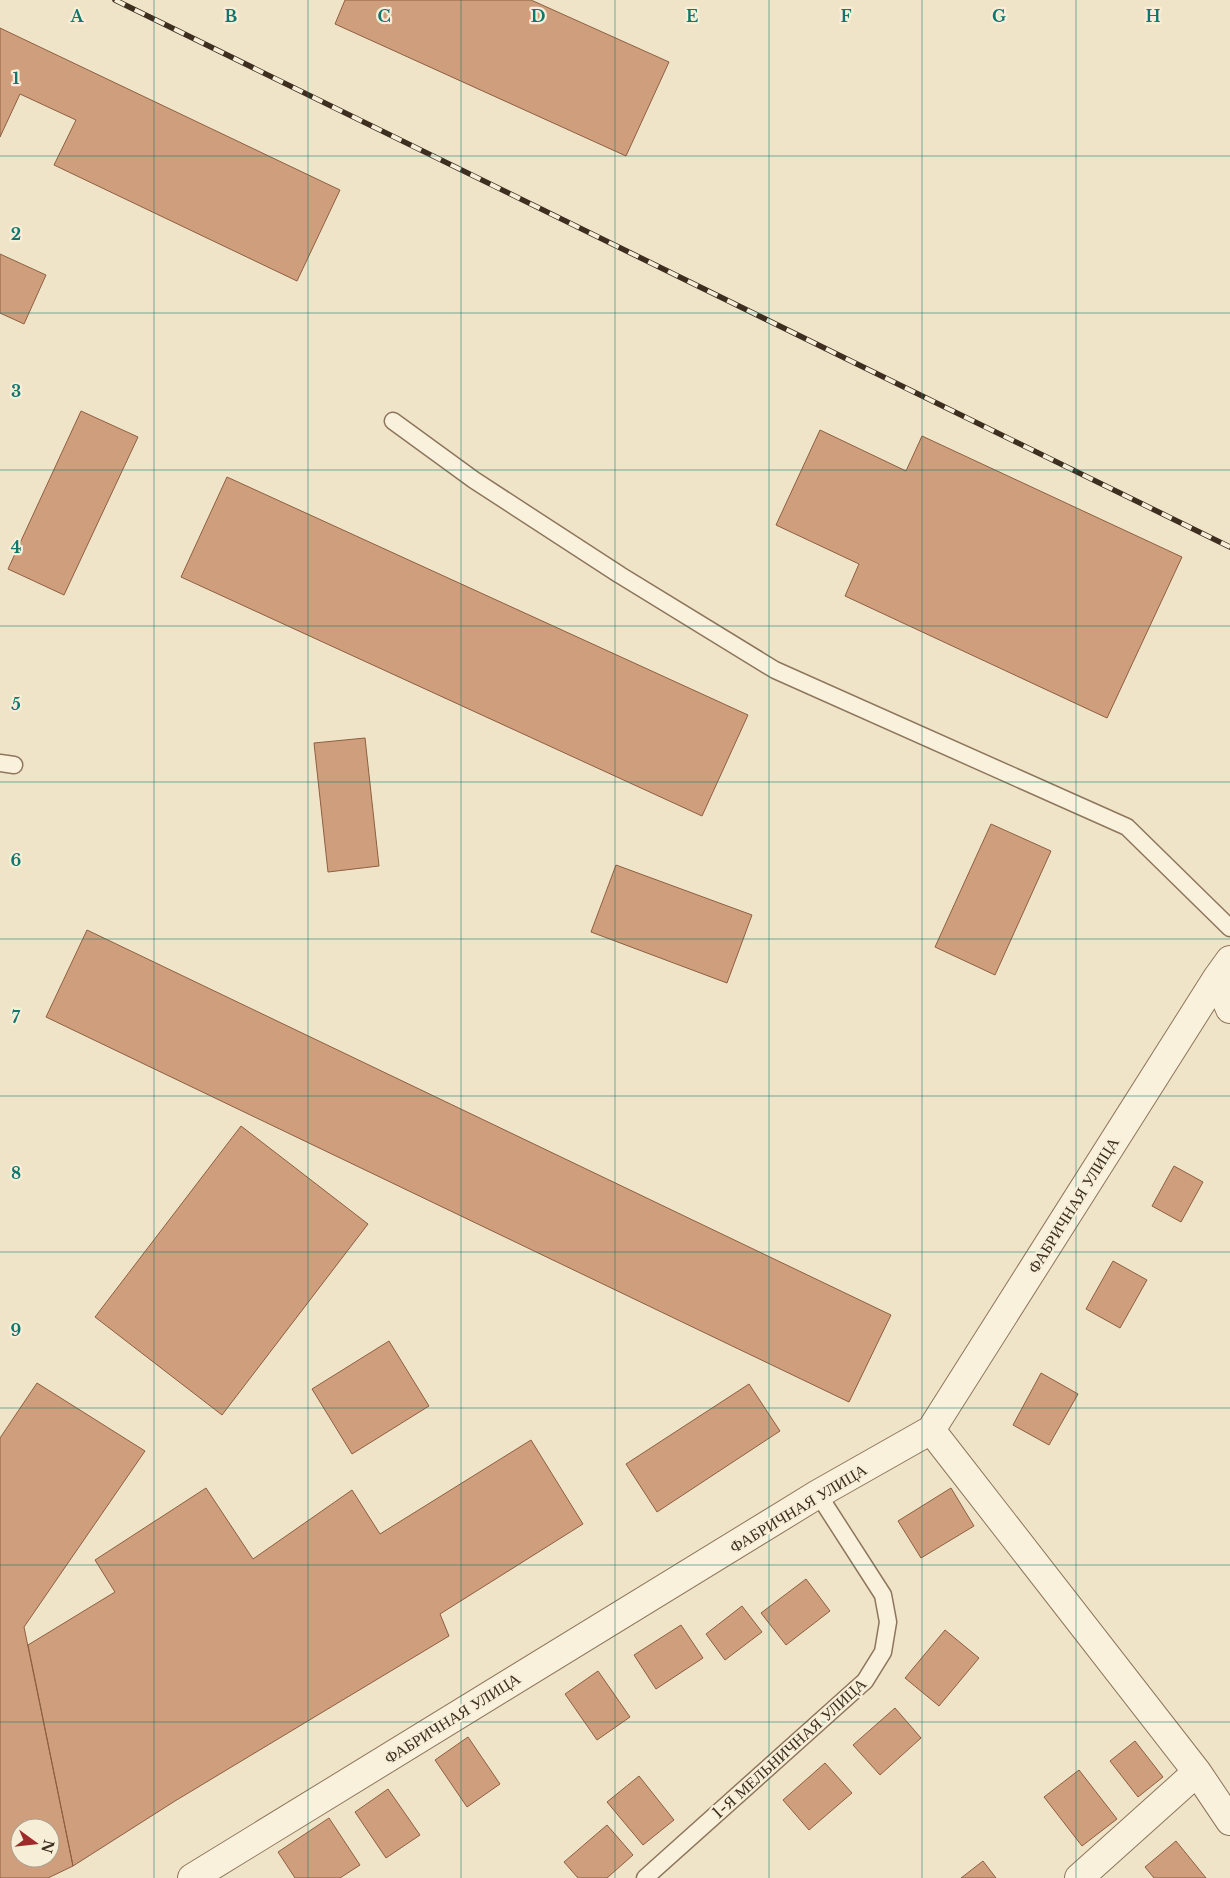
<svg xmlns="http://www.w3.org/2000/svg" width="1230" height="1878" viewBox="0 0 1230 1878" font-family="'Libre Baskerville',serif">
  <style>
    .building { fill: #cf9f7d; stroke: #8d5f41; fill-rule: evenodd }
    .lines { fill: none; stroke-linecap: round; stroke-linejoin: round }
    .service-casing { stroke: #8d765c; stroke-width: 19 }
    .minor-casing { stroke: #8d765c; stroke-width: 30 }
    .service { stroke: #faf1dc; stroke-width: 16 }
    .minor { stroke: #faf1dc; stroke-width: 28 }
    .rail-casing { stroke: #3d2e20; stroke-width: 5.5 }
    .rail { stroke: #f7eed8; stroke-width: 4; stroke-dasharray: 11; stroke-linecap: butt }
    .grid { fill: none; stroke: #0f766e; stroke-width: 1; stroke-opacity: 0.55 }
    .labels { text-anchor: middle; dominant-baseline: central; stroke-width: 4.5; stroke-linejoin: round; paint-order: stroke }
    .street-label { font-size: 16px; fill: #3d2e20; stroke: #f7eed8 }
    .grid-label { font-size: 16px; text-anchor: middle; font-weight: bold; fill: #0f766e; stroke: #f7eed8; stroke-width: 4.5; stroke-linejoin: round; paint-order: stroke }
  </style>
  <rect width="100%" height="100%" fill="#f0e4c8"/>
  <!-- building -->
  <path class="building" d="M345,0H531L669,62L626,156L335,24Z
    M0,28L340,190L297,281L54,165L76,120L20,94L0,137Z
    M0,254L46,275L24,324L0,313Z
    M81,411L138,437L64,595L8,569Z
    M820,430L906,471L922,436L1182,557L1107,718L845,596L859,564L776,525Z
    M227,477L748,715L702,816L181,577Z
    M365,738L379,866L328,872L314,743Z
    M991,824L1051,851L995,975L935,947Z
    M616,865L752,915L727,983L591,932Z
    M87,930L891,1315L849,1402L46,1017Z
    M241,1126L368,1224L222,1415L95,1317Z
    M1174,1166L1203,1182L1181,1222L1152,1206Z
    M1113,1261L1147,1280L1120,1328L1086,1309Z
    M389,1341L429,1406L352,1454L312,1389Z
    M1041,1373L1078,1394L1049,1445L1013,1425Z
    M37,1383L145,1451L24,1627L73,1866L48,1878H0V1438ZM20,1828H50V1858H20Z
    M749,1384L780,1431L657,1512L626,1464Z
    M531,1440L583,1524L440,1614L449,1636L175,1801L73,1866L28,1645L115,1592L95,1560L206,1488L253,1559L352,1490L380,1534Z
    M951,1488L974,1526L921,1558L898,1521Z
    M806,1579L830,1611L786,1645L761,1613Z
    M742,1606L762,1632L725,1660L706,1634Z
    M681,1625L703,1658L656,1689L634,1655Z
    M945,1630L979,1658L939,1706L905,1678Z
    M598,1671L630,1717L597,1740L565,1694Z
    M895,1708L921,1738L880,1775L853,1745Z
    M468,1737L500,1784L467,1807L435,1760Z
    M1135,1741L1163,1777L1138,1797L1110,1761Z
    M825,1763L852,1793L809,1830L783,1800Z
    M1079,1770L1117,1819L1082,1846L1044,1797Z
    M639,1776L674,1820L643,1845L607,1802Z
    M388,1789L420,1835L386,1858L355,1812Z
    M329,1818L360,1865L340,1878H295L278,1852Z
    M607,1825L633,1855L607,1878H578L564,1862Z
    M1176,1841L1206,1878H1154L1145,1867Z
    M983,1861L996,1878H961Z"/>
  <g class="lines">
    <!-- service casing -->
    <g class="service-casing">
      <path id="service" d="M393,421L474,480L620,575L775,670L1127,827L1230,928
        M0,763L14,765
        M645,1878L865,1681L883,1652L888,1622L883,1595L818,1494"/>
    </g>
    <!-- minor casing -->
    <g class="minor-casing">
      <path id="minor" d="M1217,978L1230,1009
        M931,1430L1197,1772L1230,1821
        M192,1878L818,1494L931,1430L1217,978L1230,960
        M1079,1878L1197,1772"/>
    </g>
    <!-- service -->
    <use href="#service" class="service"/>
    <!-- minor -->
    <use href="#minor" class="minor"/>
    <!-- rail casing -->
    <g class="rail-casing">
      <path id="rail" d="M115,0L1230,547"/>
    </g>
    <!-- rail -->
    <use href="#rail" class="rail"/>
  </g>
  <!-- grid -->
  <path class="grid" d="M154,0V1878M308,0V1878M461,0V1878M615,0V1878M769,0V1878M922,0V1878M1076,0V1878M0,156H1230M0,313H1230M0,470H1230M0,626H1230M0,782H1230M0,939H1230M0,1096H1230M0,1252H1230M0,1408H1230M0,1565H1230M0,1722H1230"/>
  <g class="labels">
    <!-- street labels -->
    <g class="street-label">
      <text transform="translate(1073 1205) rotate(-58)">ФАБРИЧНАЯ УЛИЦА</text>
      <text transform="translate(798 1508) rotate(-31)">ФАБРИЧНАЯ УЛИЦА</text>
      <text transform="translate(452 1718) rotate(-32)">ФАБРИЧНАЯ УЛИЦА</text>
      <text transform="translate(789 1748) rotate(-42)">1-Я МЕЛЬНИЧНАЯ УЛИЦА</text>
    </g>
  </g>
  <g class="grid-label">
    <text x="77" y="22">A</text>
    <text x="231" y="22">B</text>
    <text x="384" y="22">C</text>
    <text x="538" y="22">D</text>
    <text x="692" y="22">E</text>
    <text x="846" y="22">F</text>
    <text x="999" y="22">G</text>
    <text x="1153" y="22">H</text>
    <text x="16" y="84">1</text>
    <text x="16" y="240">2</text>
    <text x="16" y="397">3</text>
    <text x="16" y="553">4</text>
    <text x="16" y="710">5</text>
    <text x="16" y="866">6</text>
    <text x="16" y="1023">7</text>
    <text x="16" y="1179">8</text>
    <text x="16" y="1336">9</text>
  </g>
  <!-- north arrow -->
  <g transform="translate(35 1843) rotate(105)"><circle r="24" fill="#f7eed8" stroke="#ada18e"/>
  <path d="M0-4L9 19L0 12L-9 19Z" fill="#9e2a2b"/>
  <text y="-8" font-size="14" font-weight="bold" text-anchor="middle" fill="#3d2e20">N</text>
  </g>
</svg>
